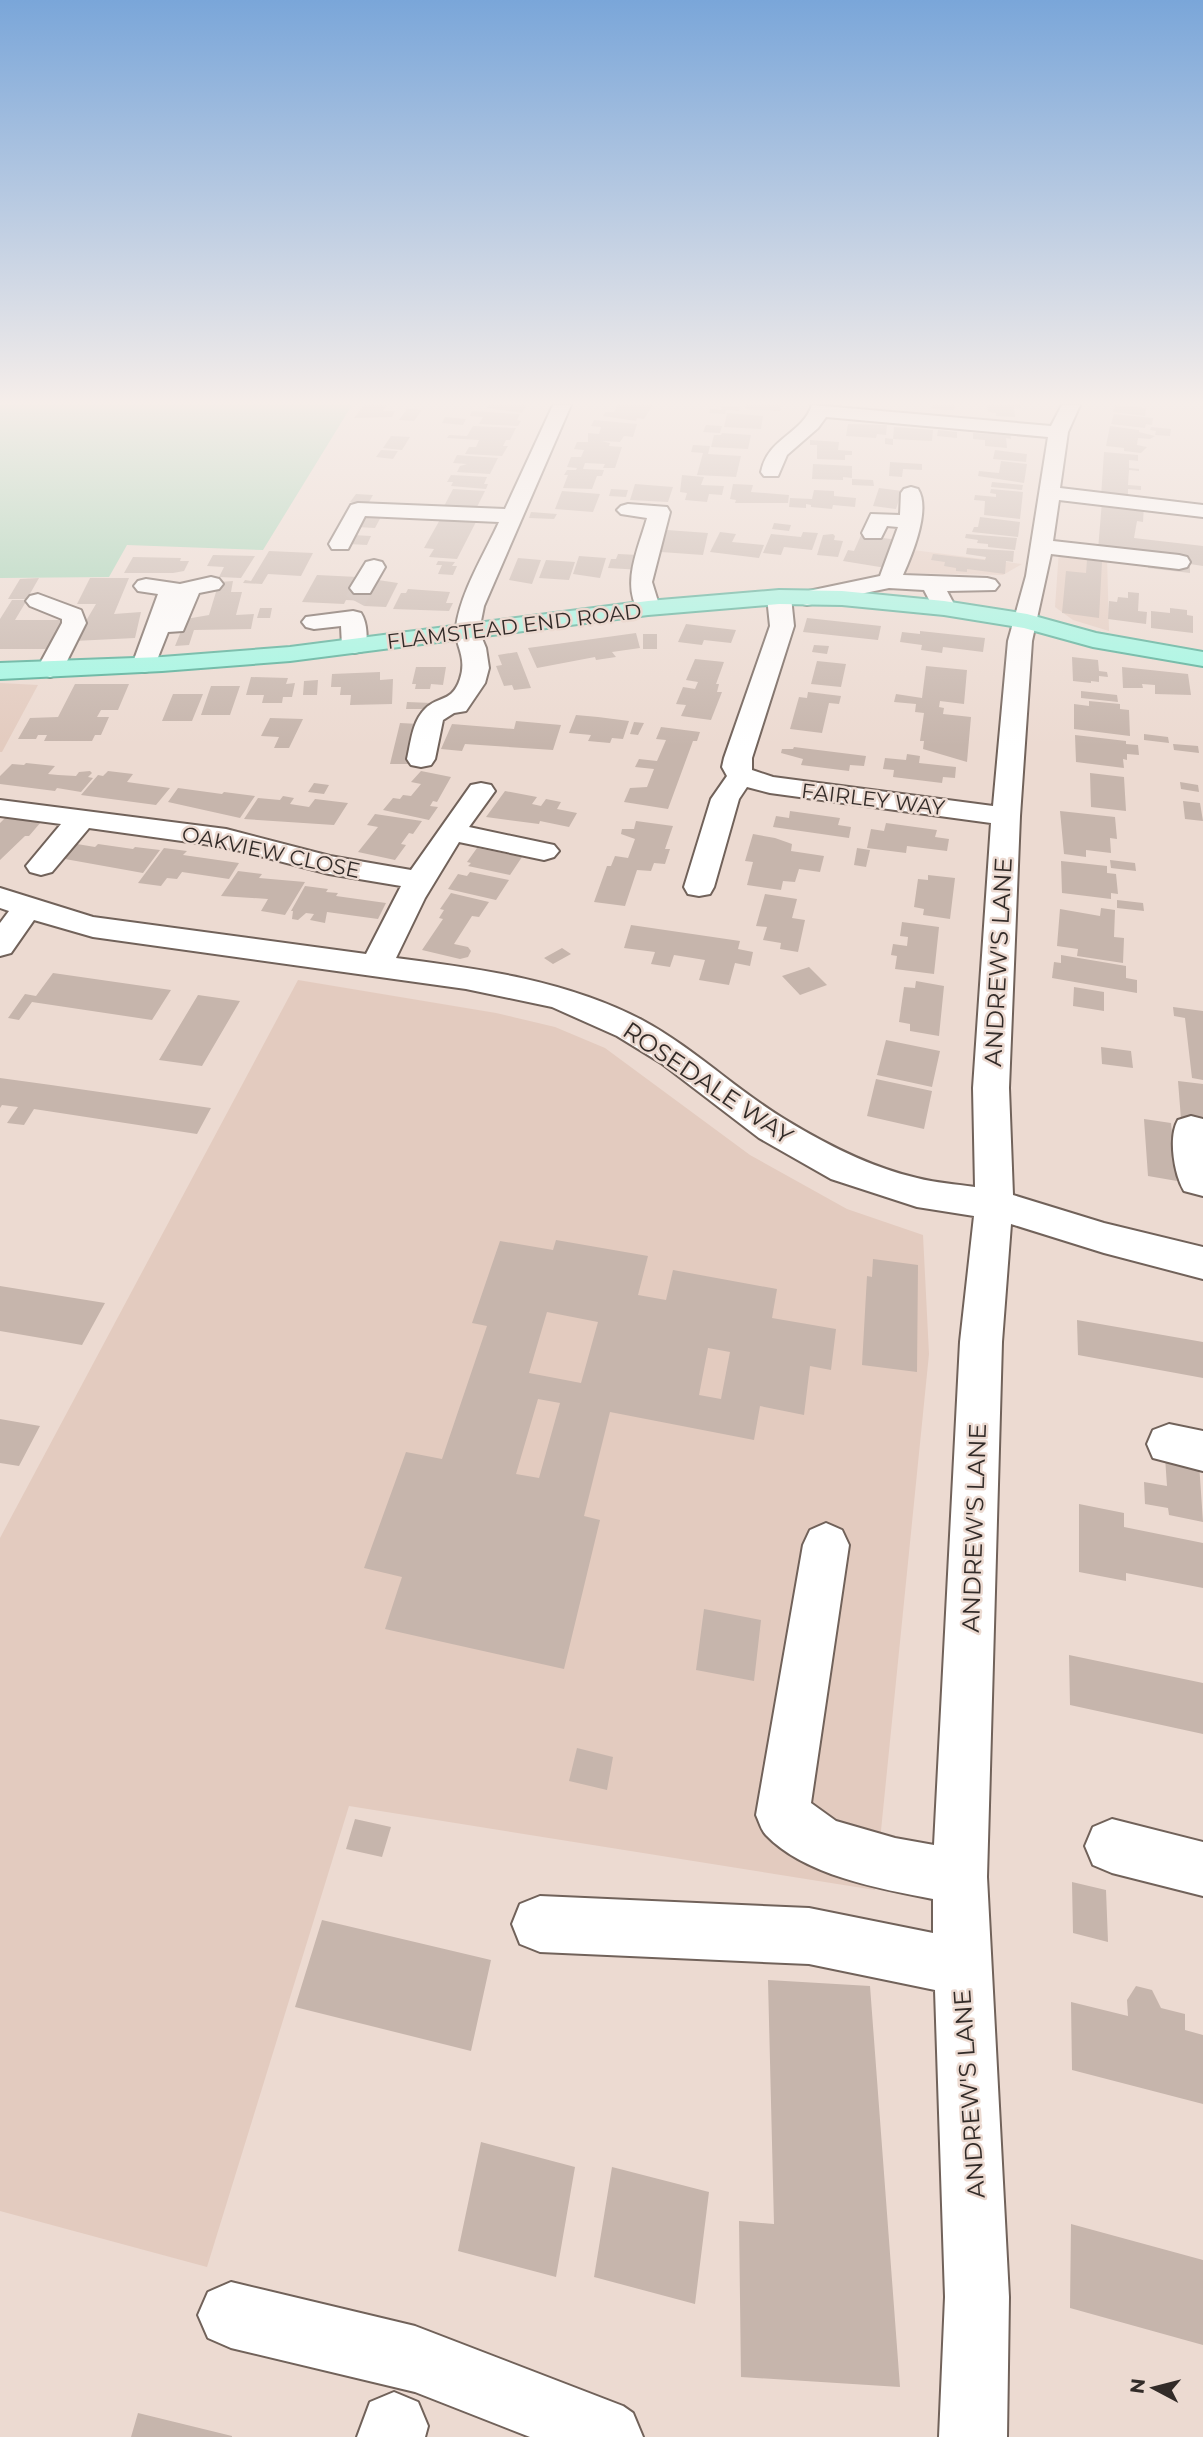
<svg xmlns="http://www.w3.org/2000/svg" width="1203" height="2437" viewBox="0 0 1203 2437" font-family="Montserrat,sans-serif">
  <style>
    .built { fill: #e3cbbf }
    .green { fill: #9fd3b4 }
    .building { fill: #c6b5ac; fill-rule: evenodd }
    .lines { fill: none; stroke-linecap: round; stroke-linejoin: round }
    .minor-tunnel { stroke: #c7b7af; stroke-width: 21; stroke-dasharray: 21 10; stroke-linecap: butt }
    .minor-casing { stroke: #71625a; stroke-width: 4 }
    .major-casing { stroke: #4fad96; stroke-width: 4 }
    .minor { fill: #fff; fill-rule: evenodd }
    .major { fill: #9ef8e3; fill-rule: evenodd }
    .labels { text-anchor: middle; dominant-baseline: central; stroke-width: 5; stroke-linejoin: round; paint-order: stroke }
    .far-street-label { font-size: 21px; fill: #322b28; stroke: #ecdad1 }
    .street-label { font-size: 24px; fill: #322b28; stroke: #ecdad1 }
  </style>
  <rect width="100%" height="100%" fill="#ecdad1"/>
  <!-- built -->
  <path class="built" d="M913,550L1022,564L1003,575L900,573Z
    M1059,550L1107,556L1109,631L1073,620L1055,607Z
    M0,683L38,685L2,752H0Z
    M298,980L496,1013L555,1027L605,1048L750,1155L847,1209L923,1235L929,1354L875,1890L349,1806L207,2267L0,2211V1538Z"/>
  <!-- green -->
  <path class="green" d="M0,405H352L263,550L127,545L109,577L0,578Z"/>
  <!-- building -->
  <path class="building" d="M364,405H387L383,411H395L392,417L354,418Z
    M489,405H527L522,413L487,408Z
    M617,405H653L644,419L637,418L636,421L603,416L605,412H614Z
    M746,405H781L780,411L745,409Z
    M932,405H955L954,410L931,409Z
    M987,405H1020L1021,408L1014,407L1015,417L996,416V413L988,412Z
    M1115,405L1146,408L1145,416L1113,412Z
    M722,406L740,407L739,411L726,410L725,414L709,413L710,409L721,410Z
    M407,409L422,410L414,421L399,420Z
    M472,411L520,414L517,420L521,421L518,426L479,424L483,417L470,416Z
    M727,413L763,416L761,429L724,427Z
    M1114,414L1153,418L1152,425L1146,424L1145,428L1111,424Z
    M445,417L466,419L463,425L442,423Z
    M594,420L637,424L633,437L624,436L620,442L602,441L610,443L609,446L622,447L615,468H603L605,464L585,463L583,469L604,470L602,476H597L592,489L563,488L568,475H564L567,470H576L577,468L567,467L571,457H581L584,450L574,449L577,442H588V433L599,434L601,427L591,426Z
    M848,424L887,425L886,435L877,434L876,438L846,436Z
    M706,425L722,426L720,433L703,432Z
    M473,426L516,428L510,440H506L503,446H508L502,456L465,454L469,447H476L479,440L447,438L449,435L467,436Z
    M1110,426L1139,430V432L1155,436L1150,439L1138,438L1137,445L1147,447L1141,453L1124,451V448L1106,446Z
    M894,427L933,430L932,441L893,439V445L885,444V438L893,439Z
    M1151,427L1171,429L1170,436L1155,435L1156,431L1150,430Z
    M938,430L957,432V438L937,436Z
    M996,430L1010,431L1011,439L1006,438L1007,448L985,446V440L973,439V433L996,434Z
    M722,433L751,435L748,449L711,447L714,435H721Z
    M391,436L410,437L402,450L383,448Z
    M810,440L839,442L838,450L852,451V455H845V460L817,459V445H810Z
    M693,445L710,446L708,454L741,456L736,477L697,475L703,453L691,452Z
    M381,450L398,451L393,459L376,457Z
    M995,450L1027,454L1026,462L993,459Z
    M1104,452L1138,455V461L1129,460V468L1139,469V471L1129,470L1128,485L1141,486V490L1128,489V496L1146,498L1145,503L1101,497Z
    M457,455L498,458L490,474L457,472L460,466L467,464L453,463Z
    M1001,461L1027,464L1024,483L978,476L979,471L999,473Z
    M890,462L922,464V470L903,469L902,477L889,476Z
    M813,464L852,466V478L843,477V480L812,479Z
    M451,475L487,477L484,484H488L486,489L451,486L453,482H447Z
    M682,475L704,477L701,485L724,486L722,495L709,494L707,502L685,500L687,493L680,492Z
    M852,479L873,480L874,486L852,485Z
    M992,482L1023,485L1022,490L991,487Z
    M635,484L673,487L668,502L630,500Z
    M733,484L753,485L751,492L789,495L788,503H735L736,500L730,499Z
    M879,488L902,491L896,509L873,506Z
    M453,489L485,491L474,513L442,510Z
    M611,489L628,490L626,497L609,496Z
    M991,489L1023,492L1020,519L984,515L985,501L974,500L975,495L996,497V494L990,493Z
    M814,490L834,491V496L856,498L855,507L833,505L832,509L811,507V505L806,504V508L789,507L790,498L812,499Z
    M562,491L600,494L593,512L555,509Z
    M356,494L373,495L368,504L350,502Z
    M1102,501L1144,506L1143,522L1137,521L1134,538L1203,546V566L1190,564V573L1148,568V561L1098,550Z
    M531,512L557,514L554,519L529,518Z
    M365,514L382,515L375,528L357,527Z
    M442,516L478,518L457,559L429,557L434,549L424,548Z
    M980,517L1020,522L1018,537L972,532L974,527H978Z
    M774,523L791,525L789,531L772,529Z
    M667,530L708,533L703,555L661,552Z
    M720,532L736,534L732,542L764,545L759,558L710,552Z
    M803,532L818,533L812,550L784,547L781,555L763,553L771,534L801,537Z
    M833,534L835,536L834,540L843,541L838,557L817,555L823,535Z
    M966,534L1017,538L1015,550L988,547V544L977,543L978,540L965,538Z
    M353,535L371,536L367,545L348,544Z
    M861,535L898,540L886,568L843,561L848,550L854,551Z
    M967,548L1014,551L1013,562L1006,561L1005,574L967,569V572L956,571V568L944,566L945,562L931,560L933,554L985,560L986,557L966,554Z
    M269,551L313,553L301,576L268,574L262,584L243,583L245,580L251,581Z
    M618,554L639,555L642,570L608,568L611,559H616Z
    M213,555L255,556L241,578L219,577L224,567L207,566Z
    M579,556L606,558L600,578L573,574Z
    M133,557L181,558L180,561H189L184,571L173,573H124Z
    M518,558L541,560L532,584L509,580Z
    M546,560L575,562L569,580L539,578Z
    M1087,560L1102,562L1099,618L1062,613L1066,571L1086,573Z
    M438,561L455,562L452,566H457L453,575L438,574L442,565H436Z
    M317,575L358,577L398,583L386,607L364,606L366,601L346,600L344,604L302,602Z
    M39,578L27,599H8L20,579Z
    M90,578H129L114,614L141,612L135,638L74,641L96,604H77Z
    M233,581L231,592H242L236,615L254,614L251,629L194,630L189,645L175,646L186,619L209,615L219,582Z
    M408,589L450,592L446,603H453L449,611L393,609L401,593H406Z
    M1128,592L1139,593L1138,611L1147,612L1146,624L1108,619L1109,601L1117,602L1118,597L1128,598Z
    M12,600H27L15,620H74L58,649H0V619Z
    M260,608H272L270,618H257Z
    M1170,608L1187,610V615L1193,616V633L1151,628V611L1170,613Z
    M807,618L853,623L881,626L878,640L803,632Z
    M686,624L710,627L736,630L731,643L704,640L702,645L678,642Z
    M920,631L985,638L983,652L943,647L942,653L921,650L922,645L900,642L902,632L920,634Z
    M636,633L640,648L612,652L616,657L596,660L595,657L537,668L528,648Z
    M643,634H657V649H643Z
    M814,645L829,646L827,654L812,652Z
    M517,652L531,688L514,690L512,685L504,686L496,666L502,665L498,655Z
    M1072,657L1098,660L1099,671L1107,672L1108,677L1099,676V682L1091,681V683L1073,681Z
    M695,659L724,662L716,684H719L717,692H722L711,720L681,716L686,705L676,704L683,687L695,689L698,682L686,680Z
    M817,661L846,664L841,687L811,684Z
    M926,666L967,670L964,704L940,701L939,707L944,708L943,714L971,717L967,762L923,749L924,741H920L924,713L915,712L916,704L894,702L896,694L922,698Z
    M416,667H446L443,685L431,684L430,689H415L416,684H412Z
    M1122,667L1188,674L1191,695L1155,694V685L1142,684L1143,688H1123Z
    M380,672V680L393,679L392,704L350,705L351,695H340L341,687H331L332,674Z
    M251,677L288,678L286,684L295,683L292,697H283L282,703H262L264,695H246Z
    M318,680L317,695H303L304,681Z
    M75,684H129L118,710H101L97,717H109L101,735H95L92,741H44L47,735H38L36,739H18L30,718L58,717Z
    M211,686H240L230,715H201Z
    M1081,691L1117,695L1118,702L1081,698Z
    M808,692L841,696L839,704L829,703L822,733L790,729L799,697L807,698Z
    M173,694H203L192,721H162Z
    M1089,701L1120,704V709L1129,710L1130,736L1074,729V704L1089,706Z
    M407,702L432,703L430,709H406Z
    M576,715L598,717L629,721L623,739L612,738L610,743L588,741L591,735L569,733Z
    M270,718L303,719L289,748H274L279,737L261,736Z
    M516,721L561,725L553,750L465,744L462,751L441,749L452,724L514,729Z
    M634,722L644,723L638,735L630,734Z
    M400,723L419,724L410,764H390Z
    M661,727L700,732L697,741H693L668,809L624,802L630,788L647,787L654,769L635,767L639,759L657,761L666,740L656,739Z
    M1144,734L1168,737L1169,743L1144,740Z
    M1075,735L1126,741V744L1138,745L1139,755L1127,754V760L1123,759L1124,768L1076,762Z
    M1173,744L1198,746L1199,753L1174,750Z
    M794,747L866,756L864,766L850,765L849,771L801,765L803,759L781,753L782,749H793Z
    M907,754L920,756L919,763L956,767L955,778L943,777L942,783L893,777L894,770L883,769L885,758L906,760Z
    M26,763L55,766L48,774L58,775L76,776L79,772L90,771L92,773L88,777L93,778L81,792L57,788L55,791L0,784V776L12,764L24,765Z
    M108,771L133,774L127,782L170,788L156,805L81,795L98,775L103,776Z
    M421,771L451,777L437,802L433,801L430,806L438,807L429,820L383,810L393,798L400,799L403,795L411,796L421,784L411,782Z
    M1090,773L1124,777L1126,811L1091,807Z
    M1180,782L1198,785L1199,792L1181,789Z
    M314,783L329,785L324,794L308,792Z
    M178,788L222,794L224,792L255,796L240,818L168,802Z
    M505,791L537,797L532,804L541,806L546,799L561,802L557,809L577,813L569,827L540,821L539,824L486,817Z
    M283,796L294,798L290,804L309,807L315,799L348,803L334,825L244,819L258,798L280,800Z
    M1183,801L1200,803L1203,821L1185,819Z
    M790,811L840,818L838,825L851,827L849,838L773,827L776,816L789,818Z
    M1060,811L1115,817L1117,839L1110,838L1111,853L1086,850V857L1064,854Z
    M375,814L422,821L413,834L409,833L401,844L406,845L395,860L358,852L378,827L367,825Z
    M6,817L41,822L29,836H25L0,860V823Z
    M636,821L673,826L665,849H670L665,864L654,863L651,871L637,870L625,906L594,902L607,866H611L615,856L628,858L635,839L621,834L622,829H634Z
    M886,823L937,830L935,837L949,839L947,851L907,846L906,853L867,848L871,829L884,831Z
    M753,834L775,838L792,844L791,851L824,856L820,872L799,869L795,882L783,881L781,890L747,885L753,862L745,861Z
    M77,844L95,847L98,844L133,849L135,847L160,850L143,873L65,859Z
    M164,848L187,851L183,855L239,863L229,879L182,872L177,879L167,878L161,886L138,883Z
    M477,848L522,857L510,875L468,866L471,863L467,862Z
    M857,848L870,850L866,867L854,865Z
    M1110,860L1135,863L1136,871L1111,868Z
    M1061,861L1107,866V873L1116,874L1118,894L1111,893V899L1062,893Z
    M238,871L262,874L259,878L305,882L285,915L261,911L268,899L221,896Z
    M470,872L509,880L496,900L448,889L458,874L467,876Z
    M928,875L955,878L950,919L923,915L924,909L914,907L918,879L928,880Z
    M305,886L328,889L326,892L338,893L336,896L386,903L378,919L327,912L325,923L310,920L314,914L306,913L298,920L292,919L293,911H291Z
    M451,893L489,902L479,917L472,916L454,944L468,947L471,951L468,957L460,959L422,950L443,919L439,918L444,910L440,909Z
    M765,894L797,899L792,918L805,920L798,952L780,949L781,943L763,940L767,927L756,926Z
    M1117,900L1143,903L1144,911L1117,908Z
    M1101,908L1115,910L1114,937L1124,938L1123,963L1077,956L1078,949L1057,946L1060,909L1100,916Z
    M902,922L939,927L934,974L895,969L897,956L891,955L893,944L907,946L908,937L900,936Z
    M631,925L740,941L738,949L753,952L750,966L735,963L729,985L699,980L705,960L674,955L670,967L651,964L655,952L624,948Z
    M562,948L571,954L553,964L544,958Z
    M1061,955L1126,966V978L1137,980V993L1052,978L1054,962L1061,963Z
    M809,967L827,985L800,995L782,976Z
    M53,973L171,990L152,1020L32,1002L19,1020L8,1018L25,994L36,996Z
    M916,981L944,986L939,1036L910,1031V1024L899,1022L904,987L915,988Z
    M1074,987L1104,992V1011L1073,1006Z
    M198,995L240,1001L202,1066L159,1060Z
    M1173,1007L1203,1011V1080L1192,1078L1185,1018L1174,1016Z
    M886,1040L940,1051L932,1087L877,1075Z
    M1101,1047L1131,1051L1133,1068L1102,1064Z
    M0,1078L51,1085L211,1108L197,1134L34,1109L24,1125L7,1123L18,1107L2,1105L0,1108Z
    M876,1079L932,1091L924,1129L867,1116Z
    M1178,1081L1203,1084V1123L1181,1119Z
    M1144,1119L1171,1123L1177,1181L1148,1176Z
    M556,1240L648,1256L638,1295L666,1300L673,1270L777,1289L772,1318L836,1329L831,1370L810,1366L804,1415L760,1406L754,1440L610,1412L584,1516L600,1520L564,1669L385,1629L402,1577L364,1568L406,1452L442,1459L487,1326L472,1323L500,1241L553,1250ZM547,1312L598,1322L581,1383L529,1373ZM708,1348L730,1352L721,1399L699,1395ZM538,1399L560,1403L539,1478L516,1474Z
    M873,1259L918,1265L917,1372L862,1365L867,1276L872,1277Z
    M0,1286L105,1303L82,1345L0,1331Z
    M1077,1320L1203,1342V1378L1078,1355Z
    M0,1419L40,1426L19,1466L0,1463Z
    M1165,1457L1199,1463L1203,1522L1169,1515L1168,1508L1145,1504L1144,1482L1167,1486Z
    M1079,1504L1124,1513V1527L1203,1543V1588L1126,1573V1581L1079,1572Z
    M704,1609L761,1620L754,1681L696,1670Z
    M1069,1655L1203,1683V1734L1070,1705Z
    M577,1748L613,1757L607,1790L569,1781Z
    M355,1819L391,1827L382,1857L346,1849Z
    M1072,1882L1106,1890L1108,1942L1073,1933Z
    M322,1920L491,1960L471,2051L295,2007Z
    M768,1980L870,1986L900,2387L741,2377L739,2221L774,2224Z
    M1136,1986L1152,1990L1161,2008L1185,2014V2030L1203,2035V2104L1072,2070L1071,2002L1128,2016L1127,2000Z
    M481,2142L575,2167L556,2277L458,2251Z
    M612,2167L709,2192L695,2304L594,2277Z
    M1071,2224L1203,2260V2345L1070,2308Z
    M138,2413L232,2436V2437H131Z"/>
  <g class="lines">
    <!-- minor-tunnel -->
    <path class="minor-tunnel" d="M355,601L362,588"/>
    <!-- minor casing -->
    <g class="minor-casing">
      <path id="minor" d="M553,405H571L484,606L479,631L486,648L489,668L485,683L466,711L454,713L443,720L435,759L431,765L421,767L411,765L407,759C411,742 412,722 425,709C439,695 452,703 460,679C468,655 453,643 456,627C461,591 484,555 499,522L365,516L348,549H332L329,544L351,505L358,503L505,509Z
        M812,405L1051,426L1062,405H1080L1068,432L1060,488L1203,505V517L1059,500L1053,541L1179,555L1187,557L1190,562L1187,567L1179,569L1051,554L1032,641L1020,816L1009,1088L1013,1195L1104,1223L1203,1247V1279L1104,1253L1011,1224L1002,1342L987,1877L1009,2297L1007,2437H939L945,2297L935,1990L809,1964L540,1952L520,1944L512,1924L520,1904L540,1896L809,1908L933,1933V1899C880,1889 804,1875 766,1835C761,1830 759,1821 756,1815L803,1545L810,1530L826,1523L842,1530L849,1545L811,1803L836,1821L895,1838L934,1845L960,1342L974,1216L917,1207L831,1179L759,1138L661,1063L617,1036L552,1007L466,989L93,937L34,920L11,953L0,956V923L9,911L0,908V888L93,917L366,954L401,886L329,874L225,847L89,828L52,872L41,875L30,872L26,866L61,824L0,816V800L226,829L330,856L411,870L471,785L481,783L491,785L495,791L469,827L554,845L559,851L554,857L544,860L459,842L425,898L396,958C480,969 566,980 642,1020C694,1048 736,1090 786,1120C827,1145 870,1167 917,1178C935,1183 956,1184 975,1187L973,1088L991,823L770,793L747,787L739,799L714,887L710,894L699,896L688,894L684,887L711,799L727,776L722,767L724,758L770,626L767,597L771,592H787L791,597L794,626L752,758V770L773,777L993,806L1008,641L1026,576L1048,437L826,417L818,428L787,455L778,476H764L761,472C768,437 802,435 812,405Z
        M911,487L918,489C931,509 912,555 903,575L987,578L995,580L999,585L995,590L947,591L956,608L952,613H936L924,590L889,588L807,605L799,603L795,598L799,593L880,576L898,527L887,526L881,538H865L862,533L871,514L900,515L901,493L904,489Z
        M628,504L667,507L670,512L652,582L660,608L656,613H640C620,585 639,547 647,518L621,514L617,510L621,506Z
        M374,560L382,562L385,567L370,593H354L350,588L366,562Z
        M211,577L219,579L223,584L219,589L199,593L183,631L168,632L153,670L144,672L135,670L132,665L158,594L138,591L134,586L138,581L146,579L180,584Z
        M38,594L81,610L86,623L63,669L59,674L50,677L41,674L37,669L62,623V619L30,606L26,601L30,596Z
        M353,611L361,613C367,622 369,642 363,651L354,653L345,651L342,646L341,626L314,629L306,627L302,622L306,617Z
        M1191,1116L1203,1119V1196L1184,1191C1174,1174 1168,1137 1178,1120Z
        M1169,1424L1203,1431V1471L1153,1458L1147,1444L1153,1430Z
        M1112,1819L1203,1842V1896L1112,1873L1093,1865L1085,1846L1093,1827Z
        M231,2282L415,2326L623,2406L633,2413L643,2437H530L415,2392L231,2348L208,2338L198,2315L208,2292Z
        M394,2392L418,2402L428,2426L425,2437H357L370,2402Z"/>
    </g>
    <!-- major casing -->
    <g class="major-casing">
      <path id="major" d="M779,590L842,591L944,601L1027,614L1096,633L1203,652V666L1093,647L1024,628L944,615L842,605L779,604L648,615L290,661L162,671L0,679V663L162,657L290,647L648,601Z"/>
    </g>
    <!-- minor -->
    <use href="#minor" class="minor"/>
    <!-- major -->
    <use href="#major" class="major"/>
  </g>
  <!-- sky -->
  <linearGradient id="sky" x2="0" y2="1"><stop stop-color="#7aa6d9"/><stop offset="0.54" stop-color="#f6eeea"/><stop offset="1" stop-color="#f6eeea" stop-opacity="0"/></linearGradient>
  <rect width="1203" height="746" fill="url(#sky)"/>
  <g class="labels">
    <!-- far-street labels -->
    <g class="far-street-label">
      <text transform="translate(514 626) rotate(-7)">FLAMSTEAD END ROAD</text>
      <text transform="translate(873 799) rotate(7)">FAIRLEY WAY</text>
      <text transform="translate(271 852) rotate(12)">OAKVIEW CLOSE</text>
    </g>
    <!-- street labels -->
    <g class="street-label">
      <text transform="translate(998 962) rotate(-87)">ANDREW'S LANE</text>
      <text transform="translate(708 1083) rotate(34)">ROSEDALE WAY</text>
      <text transform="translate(974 1528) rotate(-88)">ANDREW'S LANE</text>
      <text transform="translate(969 2094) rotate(-94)">ANDREW'S LANE</text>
    </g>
  </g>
  <!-- north arrow -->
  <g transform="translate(1154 2388) rotate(277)" stroke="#ecdad1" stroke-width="5" paint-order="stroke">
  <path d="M0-5L12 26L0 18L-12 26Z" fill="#322b28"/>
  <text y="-10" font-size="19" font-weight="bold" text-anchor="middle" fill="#322b28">N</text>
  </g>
</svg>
